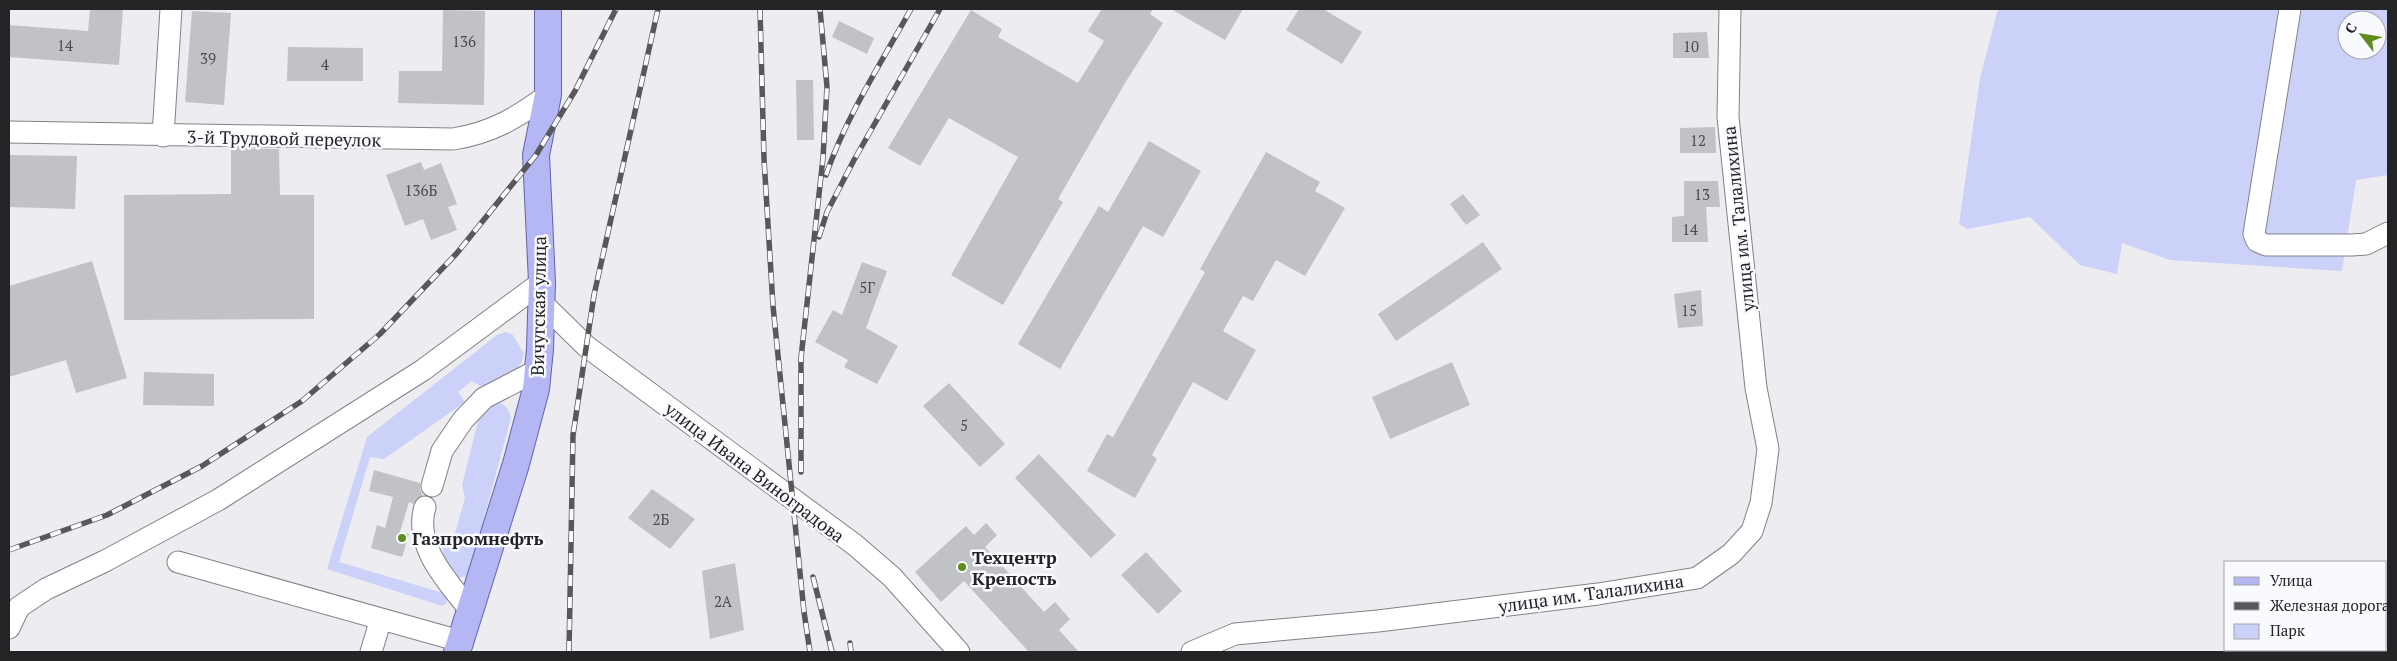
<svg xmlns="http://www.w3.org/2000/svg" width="2397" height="661" viewBox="0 0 2397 661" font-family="'PT Serif',serif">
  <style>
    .green { fill: #ccd1fa; fill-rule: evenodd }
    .building { fill: #c1c2c6 }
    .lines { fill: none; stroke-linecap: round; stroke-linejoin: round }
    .minor-casing { stroke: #828286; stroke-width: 23 }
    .major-casing { stroke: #6164a7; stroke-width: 28 }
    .minor { stroke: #fff; stroke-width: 21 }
    .major { stroke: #b4b7f4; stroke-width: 26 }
    .rail-casing { stroke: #58585a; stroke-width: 5.5 }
    .rail { stroke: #f9fafe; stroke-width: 4; stroke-dasharray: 11; stroke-linecap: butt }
    .poi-dot { fill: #608c1d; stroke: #f9fafe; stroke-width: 2 }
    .labels { text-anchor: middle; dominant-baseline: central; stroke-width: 5; stroke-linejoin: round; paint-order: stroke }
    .number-label { font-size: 15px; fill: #4b4c4e }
    .street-label { font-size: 18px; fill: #242426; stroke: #f9fafe }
    .poi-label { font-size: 18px; font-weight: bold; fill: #242426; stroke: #f9fafe; text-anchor: start }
  </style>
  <rect width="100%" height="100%" fill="#ececf1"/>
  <!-- green -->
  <path class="green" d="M1998,9H2388V175L2356,180L2342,271L2170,260L2122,243L2117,274L2080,265L2030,217L1967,229L1959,224L1980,78ZM2347,20H2377V50H2347Z
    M506,332L513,335L524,354C520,375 501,382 482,387L472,381L458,392L465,402L387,457L383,459L370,457L339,562L443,593L448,598L446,604L442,606L327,569L367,437L497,335Z
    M495,401C505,404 508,408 511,418L470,570L466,576L458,578C446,571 439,555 445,542L453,540L465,498L462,485L480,413Z"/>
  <!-- building -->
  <path class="building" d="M90,9H123L119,65L9,57V25L88,31Z
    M1102,9H1153L1150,14L1163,23L1125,83L1058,199L1063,202L1003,305L951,275L1018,157L949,118L920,166L888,148L971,10L1002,29L998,37L1078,83L1104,41L1088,31Z
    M1171,9H1243L1225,40Z
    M1299,9H1323L1362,32L1342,64L1286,30Z
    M443,10L485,11L484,105L398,103L399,71H442Z
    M192,11L231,13L224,105L185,102Z
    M839,21L874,38L867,54L832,37Z
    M1707,32L1709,58H1673V33Z
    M288,47L363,48V81H287Z
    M796,80H813L814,140H797Z
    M1715,127L1716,153H1680V128Z
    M1149,141L1201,171L1163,237L1143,226L1060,369L1018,344L1099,206L1108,212Z
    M231,148L279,149L280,195H314V319L124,320V195L231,194Z
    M1266,152L1320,182L1315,191L1345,208L1305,276L1276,260L1253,301L1243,296L1223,331L1256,350L1227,401L1193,382L1152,455L1157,459L1135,498L1087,471L1107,434L1113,437L1205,272L1200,269Z
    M9,155L77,156L75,209L9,207Z
    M421,162L424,170L441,163L457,204L448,207L457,230L431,240L423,219L405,226L386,175Z
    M1684,181H1718L1720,207H1706L1708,242H1672V217L1684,216Z
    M1463,194L1480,215L1466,225L1450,204Z
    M1483,242L1502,269L1396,341L1378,314Z
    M92,261L127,378L76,393L66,360L9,377V286Z
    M862,262L887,271L866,328L898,346L877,384L844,367L848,360L815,342L833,310L842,315Z
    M1701,290L1703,326L1678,328L1674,294Z
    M1452,362L1470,405L1390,439L1372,397Z
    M144,372L214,374V406L143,405Z
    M949,383L1005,444L980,467L923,406Z
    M1039,454L1116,535L1091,558L1015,478Z
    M374,470L420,483V489L423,495L416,499L413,504L409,502L400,532L409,534L402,557L371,548L377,525L385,528L393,497L369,491Z
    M652,489L695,519L670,549L628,518Z
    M986,523L997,535L985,547L1044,612L1055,602L1070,619L1059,630L1079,652H1029L964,581L941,602L915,572L966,526L974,535Z
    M1146,552L1182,591L1158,614L1121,575Z
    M735,563L744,630L710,639L702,571Z"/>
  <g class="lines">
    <!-- minor casing -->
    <g class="minor-casing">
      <path id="minor" d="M2290,9L2254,234L2257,241L2266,245H2352L2366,244L2388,233
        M9,132L453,139C492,133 516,118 548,95
        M163,136L171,9
        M541,302L586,346L855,545L892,577L959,652
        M432,486L442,451L463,420L484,398L538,370
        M425,507C413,546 448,582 470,610
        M178,562L460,641
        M9,628L19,607L46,589L105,561L218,500L423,370L542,282
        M371,652L381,619
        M1192,652L1235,634L1378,621L1598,594L1697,578L1731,554L1752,531L1761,503L1768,449L1756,388L1728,117L1730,9"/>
    </g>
    <!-- major casing -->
    <g class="major-casing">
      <path id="major" d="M457,652L516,464L536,389L540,349L542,282L536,155L548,95V9"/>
    </g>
    <!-- minor -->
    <use href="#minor" class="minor"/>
    <!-- major -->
    <use href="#major" class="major"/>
    <!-- rail casing -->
    <g class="rail-casing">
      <path id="rail" d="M760,9L764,159L773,306L804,612L810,652
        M826,175C846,117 881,63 911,9
        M819,237L827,212L854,160L940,9
        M801,472V358L823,158L827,87L820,9
        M9,550L107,515L202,466L302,401L380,334L457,253L536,155L575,91L616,9
        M813,577L832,652
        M850,643L851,652
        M569,652L573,435L594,295L658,9"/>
    </g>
    <!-- rail -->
    <use href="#rail" class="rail"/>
  </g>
  <!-- markers -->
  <g class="poi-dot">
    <circle cx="402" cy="538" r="5"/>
    <circle cx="962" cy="567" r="5"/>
  </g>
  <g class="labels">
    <!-- number labels -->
    <g class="number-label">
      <text x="464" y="41">136</text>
      <text x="65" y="45">14</text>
      <text x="1691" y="46">10</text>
      <text x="208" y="58">39</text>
      <text x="325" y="64">4</text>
      <text x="1698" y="140">12</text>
      <text x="421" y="190">136Б</text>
      <text x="1702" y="194">13</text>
      <text x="1690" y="229">14</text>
      <text x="867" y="287">5Г</text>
      <text x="1689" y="310">15</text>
      <text x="964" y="425">5</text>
      <text x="661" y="519">2Б</text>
      <text x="723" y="601">2А</text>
    </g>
    <!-- street labels -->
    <g class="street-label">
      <text transform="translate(284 138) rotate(1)">3-й Трудовой переулок</text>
      <text transform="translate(1738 219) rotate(-96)">улица им. Талалихина</text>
      <text transform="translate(538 306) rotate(-89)">Вичугская улица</text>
      <text transform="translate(755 472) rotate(37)">улица Ивана Виноградова</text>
      <text transform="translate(1591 593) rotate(-8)">улица им. Талалихина</text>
    </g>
    <!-- poi labels -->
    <g class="poi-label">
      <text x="412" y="538">Газпромнефть</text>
      <text x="972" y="557">Техцентр<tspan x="972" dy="21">Крепость</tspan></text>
    </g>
  </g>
  <!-- border -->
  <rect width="2397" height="661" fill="none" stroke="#242426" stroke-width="20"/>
  <!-- legend -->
  <rect x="2224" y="561" width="162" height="90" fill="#f9fafe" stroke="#a4a4a8"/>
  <rect x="2234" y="577" width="25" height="8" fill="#b4b7f4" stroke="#a4a4a8"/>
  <text x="2270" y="586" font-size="15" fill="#242426">Улица</text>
  <rect x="2234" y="602" width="25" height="8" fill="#58585a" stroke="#a4a4a8"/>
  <text x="2270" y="611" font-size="15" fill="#242426">Железная дорога</text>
  <rect x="2234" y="624" width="25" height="15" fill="#ccd1fa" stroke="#a4a4a8"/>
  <text x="2270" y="636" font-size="15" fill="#242426">Парк</text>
  <!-- north arrow -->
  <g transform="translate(2362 35) rotate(301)"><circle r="24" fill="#f9fafe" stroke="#a4a4a8"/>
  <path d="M0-4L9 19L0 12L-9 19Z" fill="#608c1d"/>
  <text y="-8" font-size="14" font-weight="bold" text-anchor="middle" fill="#242426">С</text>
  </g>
</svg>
